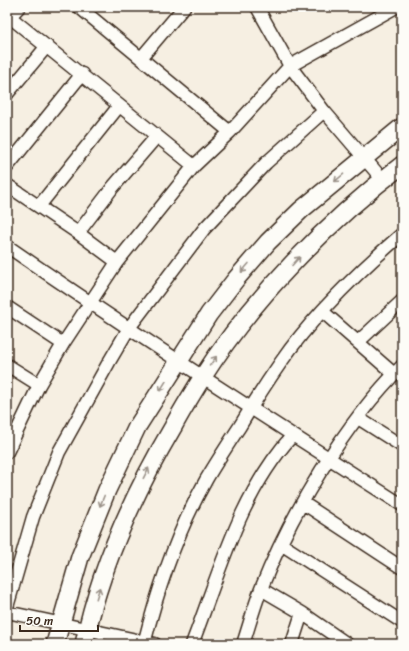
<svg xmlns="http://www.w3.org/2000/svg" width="409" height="651" viewBox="0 0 409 651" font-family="Sriracha,sans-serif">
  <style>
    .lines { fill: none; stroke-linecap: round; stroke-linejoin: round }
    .street-casing { stroke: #3b2a1e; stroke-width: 15 }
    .secondary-casing { stroke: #3b2a1e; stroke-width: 20 }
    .street { stroke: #fdfcf7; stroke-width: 12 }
    .secondary { stroke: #fdfcf7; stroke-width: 17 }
    .oneway { stroke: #9c938a }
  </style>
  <rect width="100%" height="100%" fill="#f6efe2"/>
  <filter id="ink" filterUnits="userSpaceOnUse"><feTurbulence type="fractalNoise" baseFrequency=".025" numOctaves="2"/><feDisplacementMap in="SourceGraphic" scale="8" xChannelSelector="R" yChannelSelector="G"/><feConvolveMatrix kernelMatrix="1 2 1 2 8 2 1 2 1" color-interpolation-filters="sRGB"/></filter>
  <g filter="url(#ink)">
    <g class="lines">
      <!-- street casing -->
      <g class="street-casing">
        <path id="street" d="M79,7L230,132
          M257,7L290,66L324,111L383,180
          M10,17L194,166
          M7,20L19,7
          M141,58L184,7
          M7,94L47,46
          M7,167L82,74
          M7,185L78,233L117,262
          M39,206L119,106
          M78,233L113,187L157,136
          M7,246C136,335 269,420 402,505
          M7,307L63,344
          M322,311L394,374
          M358,342L402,301
          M7,365L39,385
          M358,418L402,446
          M7,452L39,385L63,344L117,262L194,166L230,132L290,66L396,7
          M303,503L402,568
          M281,544L402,622
          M261,589L302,613L347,644
          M7,607L33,517L59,452L109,362L129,328L204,229L266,163L324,111
          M7,612L155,644
          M144,644C158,588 178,530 206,480C217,461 229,443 240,426C253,404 267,382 281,362C314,314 358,272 402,234
          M192,644C220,572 239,495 292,436
          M243,644C249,626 254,607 261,589C291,513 344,424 402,366
          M292,644L302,613"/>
      </g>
      <!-- secondary casing -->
      <g class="secondary-casing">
        <path id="secondary" d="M55,644L80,557L107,490L137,427L209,314L236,279L268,242L301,210L402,127
          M84,644C100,567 133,495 173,427C182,410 192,394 202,378C252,299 328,221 402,165"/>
      </g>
      <!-- street -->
      <use href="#street" class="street"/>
      <!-- secondary -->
      <use href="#secondary" class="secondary"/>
    </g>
    <!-- one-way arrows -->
    <defs><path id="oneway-shaft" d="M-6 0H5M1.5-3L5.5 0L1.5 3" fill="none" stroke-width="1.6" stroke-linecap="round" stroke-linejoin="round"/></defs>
    <g class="oneway">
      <use href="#oneway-shaft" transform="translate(339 178) rotate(140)"/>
      <use href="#oneway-shaft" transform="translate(296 261) rotate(-48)"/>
      <use href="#oneway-shaft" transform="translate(245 268) rotate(131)"/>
      <use href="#oneway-shaft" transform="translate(213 361) rotate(-54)"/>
      <use href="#oneway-shaft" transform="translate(163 386) rotate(122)"/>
      <use href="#oneway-shaft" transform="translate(146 473) rotate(-63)"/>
      <use href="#oneway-shaft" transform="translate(102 501) rotate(112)"/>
      <use href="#oneway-shaft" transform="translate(98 593) rotate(-73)"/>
    </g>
  </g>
  <!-- margin -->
  <rect width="409" height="651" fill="none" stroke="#fdfcf7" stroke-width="24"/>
  <rect x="12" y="12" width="385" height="627" fill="none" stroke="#3b2a1e" stroke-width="1.5" filter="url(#ink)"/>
  <!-- scale -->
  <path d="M20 625v6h78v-6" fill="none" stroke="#3b2a1e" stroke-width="2"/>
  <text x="26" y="625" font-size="12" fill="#3b2a1e" stroke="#fdfcf7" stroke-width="3" paint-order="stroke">50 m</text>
</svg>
